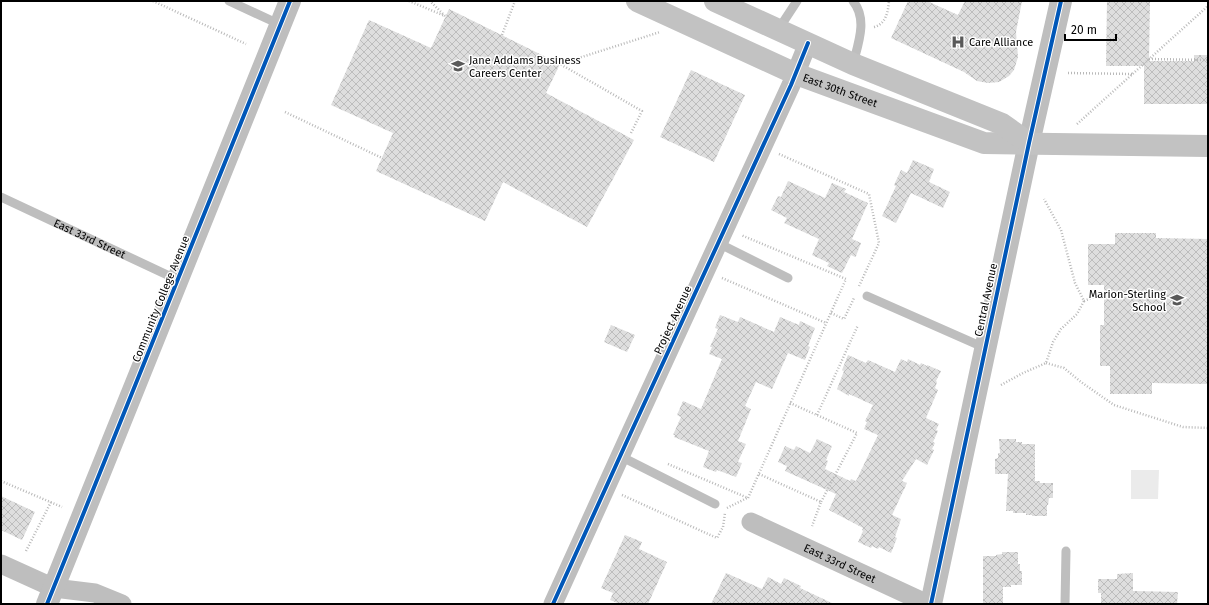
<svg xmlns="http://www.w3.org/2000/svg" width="1209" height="605" viewBox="0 0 1209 605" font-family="'Fira Sans',sans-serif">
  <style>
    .green { fill: #ebebeb }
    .building { fill: url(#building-cross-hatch) }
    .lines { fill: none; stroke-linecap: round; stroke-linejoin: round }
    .path { stroke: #b9b9b9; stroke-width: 2.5; stroke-dasharray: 1 2; stroke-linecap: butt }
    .service { stroke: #bebebe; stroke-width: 9 }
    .minor { stroke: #bebebe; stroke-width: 19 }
    .tertiary { stroke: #bebebe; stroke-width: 22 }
    .secondary { stroke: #c2c2c2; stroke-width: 22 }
    .cycleway-casing { stroke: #fff; stroke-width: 6 }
    .cycleway { stroke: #0057b8; stroke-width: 4 }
    .labels { text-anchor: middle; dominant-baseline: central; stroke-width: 3; stroke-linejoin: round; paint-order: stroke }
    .poi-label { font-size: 11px; fill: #000; stroke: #fff; text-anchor: start }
    .street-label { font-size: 11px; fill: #000; stroke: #fff }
  </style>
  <defs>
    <pattern id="building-cross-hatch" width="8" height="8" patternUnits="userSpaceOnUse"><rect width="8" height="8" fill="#dedede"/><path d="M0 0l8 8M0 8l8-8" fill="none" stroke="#bdbdbd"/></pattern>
  </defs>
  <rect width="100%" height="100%" fill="#fff"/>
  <!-- green -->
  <path class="green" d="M1131,470H1159L1158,499H1131Z"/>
  <!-- building -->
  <path class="building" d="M908,1H927L958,15L965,1H1022L1016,32L1018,57L1014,70L1009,76L999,82L988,83L977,81L964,72L891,38Z
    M1107,1H1150L1149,61H1194V55H1208V104H1144V66H1106Z
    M449,9L560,64L546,93L634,140L587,227L503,182L485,221L376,171L393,133L331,105L369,20L431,48Z
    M691,70L745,95L714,162L660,137Z
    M913,160L934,169L929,182L950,192L943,208L911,193L896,223L882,216L896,186L894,185L901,170L907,173Z
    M788,181L825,198L832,183L846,189L844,192L868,203L852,239L861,243L856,256L855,257L851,255L842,273L827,266L829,263L812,255L819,239L784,223L787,218L771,210L778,196L781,197Z
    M1115,233H1156V238L1208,239V384L1152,383V394H1110V366H1100V325H1104V285H1088V244H1115Z
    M720,315L738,322L740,317L774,332L780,317L799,325L800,321L815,328L808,346L810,347L805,360L788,353L772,389L756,382L745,406L751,409L738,441L746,444L738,462L742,463L736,477L717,470L716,472L703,467L709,451L674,437L675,435H673L681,417L677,415L683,401L701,409L722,359L709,354L712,347H710L718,329L715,328Z
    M611,325L635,335L627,352L604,342Z
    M848,355L866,363L868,360L895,372L901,359L907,362L908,359L920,365L921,363L927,366V365L941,371L936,381L937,382L935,388L938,390L926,418L939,424L936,430L938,431L933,442L935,443L932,449L934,450L927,465L916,459L902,481L907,483L892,515L901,519L895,537L897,538L891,553L879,547L878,549L872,546L871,548L858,542L863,531L862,530L863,528L829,510L836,494L785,471L787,466L778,462L785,446L794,450L796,446L810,453L817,439L832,446L826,460L828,461L825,469L850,481L851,479L856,481L878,435L864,429L867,422L865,421L873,405L849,394V396L837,389L844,371L842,370Z
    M999,439H1016V442H1022V444H1035V481H1040V483H1053V498H1049L1048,505H1047V516H1032V515H1026V513H1013V511H1006L1008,474H995V459L998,458V453H1000Z
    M1,496L35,512L22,540L1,530Z
    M625,535L642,542L639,549L667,562L648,604H620L610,600L613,593L601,588Z
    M1002,552H1018V564H1020V571H1022V585H1011V587H1003V604H983V556H996V555L1002,554Z
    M726,573L762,589L768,577L781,584L784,578L801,586L800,588L834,604H711Z
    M1133,573V591L1178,592L1177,604H1101V593H1098V579H1117V574Z"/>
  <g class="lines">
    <!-- path -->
    <path class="path" d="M153,1L246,44
      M409,1L445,16L430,1
      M874,27C886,24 888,12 889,1
      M502,35L515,1
      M1149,59L1208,60
      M1068,73L1132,74
      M285,112L382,158
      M1077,124L1208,6
      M631,133L642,111L560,64L660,32
      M779,154L869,194L879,243L859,286
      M722,278L826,323
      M1084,301L1099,295L1114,294
      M831,313L844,319L854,298
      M1046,363L1064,368L1081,382L1114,405L1183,427L1208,428
      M1001,385L1023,373L1046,363L1053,342L1061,329L1077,314L1084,301L1075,283L1061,230L1044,199
      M790,403L857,433L821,502
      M817,415L858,325
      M668,464L748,498L846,279L741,235
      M759,474L821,502L812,526
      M1,481L62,507
      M622,495L717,538L723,527L725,513
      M727,508L747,498
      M26,551L51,502"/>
    <!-- service -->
    <g class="service">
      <path d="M229,1L281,25"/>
      <path d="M853,1C868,19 858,44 853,64"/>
      <path d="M778,30L797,1"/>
      <path id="s1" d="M1,197L178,280"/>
      <path d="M718,243L788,278"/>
      <path d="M867,296L985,348"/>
      <path d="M620,456L715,504"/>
      <path d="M1065,604L1066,551"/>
    </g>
    <!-- minor -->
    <g class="minor">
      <path id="s2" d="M751,522L928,604"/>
      <path d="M1,564L54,588L95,593L122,604"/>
      <path d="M553,604L627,441L791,85L808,43"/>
    </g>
    <!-- tertiary -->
    <path class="tertiary" d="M47,604L290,1
      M931,604L1029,143L1061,1"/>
    <!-- secondary -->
    <g class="secondary">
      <path id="s3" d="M637,1L796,74L984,143L1208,146"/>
      <path d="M715,1L853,64L1002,124L1029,143"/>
    </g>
    <!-- cycleway casing -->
    <g class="cycleway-casing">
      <path id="cycleway" d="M47,604L290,1
        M553,604L627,441L791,85L808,43
        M931,604L1029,143L1061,1"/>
    </g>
    <!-- cycleway -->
    <use href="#cycleway" class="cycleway"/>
  </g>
  <!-- icons -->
  <defs>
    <g id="hospital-bare" transform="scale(1.08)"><path d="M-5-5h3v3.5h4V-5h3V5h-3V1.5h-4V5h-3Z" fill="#595959" stroke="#fff" stroke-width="2.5" paint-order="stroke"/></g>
    <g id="school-bare" transform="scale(1.08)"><path d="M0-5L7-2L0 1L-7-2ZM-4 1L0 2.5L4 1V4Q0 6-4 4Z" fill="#595959" stroke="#fff" stroke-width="2.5" paint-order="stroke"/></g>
  </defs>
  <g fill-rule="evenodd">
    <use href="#hospital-bare" x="958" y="42"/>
    <use href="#school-bare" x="458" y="66"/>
    <use href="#school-bare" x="1177" y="300"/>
  </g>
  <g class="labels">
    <!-- poi labels -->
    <g class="poi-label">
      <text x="969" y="42">Care Alliance</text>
      <text x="469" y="60">Jane Addams Business<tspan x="469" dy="13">Careers Center</tspan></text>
      <text x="1166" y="294" text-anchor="end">Marion-Sterling<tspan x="1166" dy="13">School</tspan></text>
    </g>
    <!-- street labels -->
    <g class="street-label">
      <text stroke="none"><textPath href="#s3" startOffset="222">East 30th Street</textPath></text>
      <text stroke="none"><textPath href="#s1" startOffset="98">East 33rd Street</textPath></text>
      <text transform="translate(161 299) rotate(-68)">Community College Avenue</text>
      <text transform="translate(986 300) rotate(-78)">Central Avenue</text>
      <text transform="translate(673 320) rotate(-65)">Project Avenue</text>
      <text stroke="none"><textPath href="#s2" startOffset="98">East 33rd Street</textPath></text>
    </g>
  </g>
  <!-- border -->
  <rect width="1209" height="605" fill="none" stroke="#000000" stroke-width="4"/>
  <!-- scale -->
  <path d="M1065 34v6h51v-6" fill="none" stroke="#000000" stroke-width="2"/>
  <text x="1071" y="34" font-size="12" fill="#000000" stroke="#ffffff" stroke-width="3" paint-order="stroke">20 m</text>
</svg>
